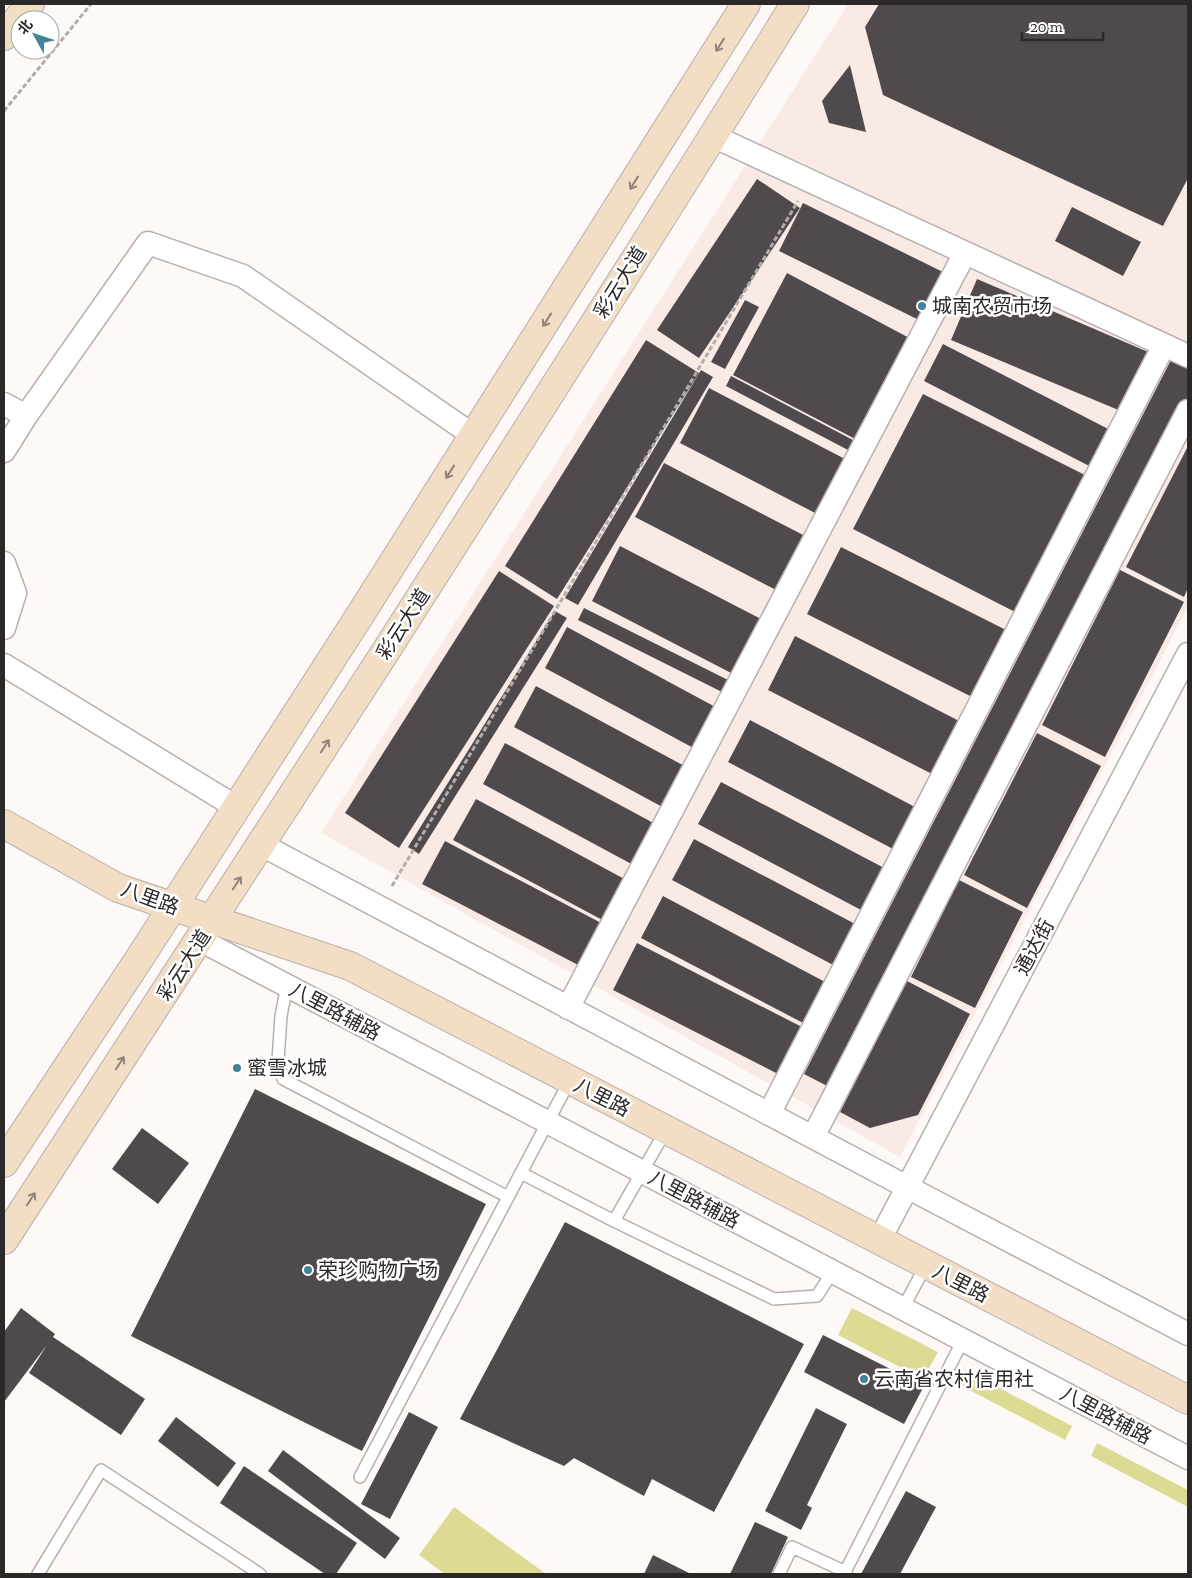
<svg xmlns="http://www.w3.org/2000/svg" width="1192" height="1578" viewBox="0 0 1192 1578" font-family="'Zilla Slab','Noto Sans SC',serif">
  <style>
    .built { fill: #faeae6 }
    .green { fill: #ddda93 }
    .building { fill: #504a4c }
    .lines { fill: none; stroke-linecap: round; stroke-linejoin: round }
    .lane-casing { stroke: #b7b0ae; stroke-width: 14 }
    .street-casing { stroke: #b7b0ae; stroke-width: 25 }
    .secondary-casing { stroke: #b7b0ae; stroke-width: 30 }
    .path { stroke: #b2adab; stroke-width: 3; stroke-dasharray: 5 2.5; stroke-linecap: butt }
    .lane { stroke: #fff; stroke-width: 11 }
    .street { stroke: #fff; stroke-width: 22 }
    .secondary { stroke: #f1dec4; stroke-width: 28 }
    .oneway { stroke: #8e8376 }
    .poi-dot { fill: #448298; stroke: #fff; stroke-width: 2 }
    .labels { text-anchor: middle; dominant-baseline: central; stroke-width: 5; stroke-linejoin: round; paint-order: stroke }
    .street-label { font-size: 20px; fill: #2b2827; stroke: #fff }
    .poi-label { font-size: 20px; fill: #2b2827; stroke: #fff; text-anchor: start }
  </style>
  <rect width="100%" height="100%" fill="#fef8f6"/>
  <!-- built -->
  <path class="built" d="M848,4H1188V607L900,1157L321,833Z"/>
  <!-- green -->
  <path class="green" d="M852,1308L938,1352L923,1379L838,1335Z
    M965,1370L1072,1426L1065,1440L958,1384Z
    M1097,1443L1188,1490V1507L1091,1456Z
    M454,1507L546,1574H445L419,1555Z"/>
  <!-- building -->
  <path class="building" d="M879,4H1188V178L1163,226L883,95L865,27Z
    M850,65L866,132L829,123L822,101Z
    M757,179L800,208L699,358L657,330Z
    M803,203L947,274L923,322L779,251Z
    M1072,207L1141,242L1123,276L1055,241Z
    M787,273L915,341L861,442L733,375Z
    M977,279L1153,354L1128,414L951,340Z
    M745,300L759,307L725,369L711,362Z
    M646,340L699,373L557,599L505,566Z
    M943,344L1116,433L1097,470L924,381Z
    M1171,360L1188,369V404L835,1090L804,1074Z
    M701,370L713,377L578,605L565,598Z
    M731,376L853,440L848,450L726,386Z
    M709,388L845,459L817,514L680,443Z
    M923,394L1087,476L1017,613L853,529Z
    M1188,446V588L1184,597L1126,567Z
    M664,463L807,537L778,591L635,517Z
    M620,546L763,620L735,675L592,601Z
    M841,547L1008,631L974,698L807,614Z
    M1120,570L1184,602L1105,757L1042,725Z
    M499,571L554,606L399,848L345,813Z
    M584,608L730,681L724,693L578,620Z
    M555,611L567,618L419,854L408,847Z
    M567,627L721,710L699,751L545,668Z
    M795,636L961,722L934,775L768,690Z
    M536,686L690,769L668,810L514,727Z
    M750,720L915,807L893,849L728,762Z
    M1037,733L1101,766L1027,908L964,875Z
    M505,743L659,826L637,867L483,784Z
    M721,782L886,869L863,911L698,824Z
    M476,799L630,882L608,923L453,840Z
    M694,839L859,926L837,967L672,880Z
    M445,841L605,925L582,967L422,884Z
    M959,880L1023,912L975,1008L911,977Z
    M663,896L827,983L805,1024L641,938Z
    M637,943L804,1028L780,1075L613,990Z
    M907,981L970,1014L918,1115L870,1128L840,1112Z
    M255,1089L486,1204L362,1451L131,1336Z
    M142,1128L189,1163L158,1204L112,1169Z
    M565,1222L804,1344L714,1512L652,1479L644,1496L574,1458L564,1466L460,1419Z
    M21,1308L55,1334L53,1337L145,1399L121,1435L29,1373L47,1345L4,1402V1332Z
    M823,1335L924,1386L904,1424L804,1372Z
    M816,1408L847,1424L807,1505L812,1508L801,1530L765,1511Z
    M409,1412L438,1427L390,1519L361,1504Z
    M176,1417L236,1463L218,1487L158,1441Z
    M283,1450L400,1538L385,1559L268,1471Z
    M244,1466L357,1543L336,1574H325L220,1503Z
    M906,1491L936,1507L900,1574H861Z
    M755,1522L788,1537L771,1574H730Z
    M653,1555L691,1574H644Z"/>
  <g class="lines">
    <!-- lane casing -->
    <g class="lane-casing">
      <path id="lane" d="M287,985L281,1016L278,1061L283,1079L508,1197
        M666,1130L614,1221L774,1299L817,1296L833,1271
        M521,1173L614,1221
        M903,1308L926,1265
        M360,1477L570,1080
        M38,1574L101,1470L260,1574
        M779,1574L792,1547L846,1572
        M844,1574L963,1340"/>
    </g>
    <!-- street casing -->
    <g class="street-casing">
      <path id="street" d="M713,136L1188,356
        M4,404L26,416
        M4,451L26,416L148,243L243,276L474,436
        M4,563L15,593L4,628
        M4,665L236,807
        M262,845L907,1187L1188,1334
        M200,940L1188,1458
        M568,1008L965,253
        M769,1114L1164,345
        M813,1137L1188,411
        M879,1241L1188,654"/>
    </g>
    <!-- secondary casing -->
    <g class="secondary-casing">
      <path id="secondary" d="M4,36L30,4
        M4,824L118,888L350,966L1188,1400
        M4,1163L141,956L362,612L746,4
        M4,1240C182,969 358,696 532,422C620,283 709,144 795,4"/>
    </g>
    <!-- path -->
    <path class="path" d="M4,111L91,4
      M392,886L798,201"/>
    <!-- lane -->
    <use href="#lane" class="lane"/>
    <!-- street -->
    <use href="#street" class="street"/>
    <!-- secondary -->
    <use href="#secondary" class="secondary"/>
  </g>
  <!-- one-way arrows -->
  <defs><path id="oneway-shaft" d="M-6 0H5M1.5-3L5.5 0L1.5 3" fill="none" stroke-width="1.6" stroke-linecap="round" stroke-linejoin="round" transform="scale(1.25)"/></defs>
  <g class="oneway">
    <use href="#oneway-shaft" transform="translate(720 45) rotate(122)"/>
    <use href="#oneway-shaft" transform="translate(634 183) rotate(122)"/>
    <use href="#oneway-shaft" transform="translate(547 320) rotate(122)"/>
    <use href="#oneway-shaft" transform="translate(450 472) rotate(122)"/>
    <use href="#oneway-shaft" transform="translate(325 746) rotate(-57)"/>
    <use href="#oneway-shaft" transform="translate(237 883) rotate(-57)"/>
    <use href="#oneway-shaft" transform="translate(120 1063) rotate(-57)"/>
    <use href="#oneway-shaft" transform="translate(31 1199) rotate(-57)"/>
  </g>
  <!-- markers -->
  <g class="poi-dot">
    <circle cx="922" cy="306" r="5"/>
    <circle cx="237" cy="1068" r="5"/>
    <circle cx="308" cy="1270" r="5"/>
    <circle cx="864" cy="1379" r="5"/>
  </g>
  <g class="labels">
    <!-- street labels -->
    <g class="street-label">
      <text transform="translate(620 282) rotate(-58)">彩云大道</text>
      <text transform="translate(403 624) rotate(-57)">彩云大道</text>
      <text transform="translate(150 898) rotate(20)">八里路</text>
      <text transform="translate(1034 947) rotate(-62)">通达街</text>
      <text transform="translate(184 965) rotate(-57)">彩云大道</text>
      <text transform="translate(335 1011) rotate(28)">八里路辅路</text>
      <text transform="translate(602 1097) rotate(27)">八里路</text>
      <text transform="translate(694 1199) rotate(28)">八里路辅路</text>
      <text transform="translate(961 1283) rotate(27)">八里路</text>
      <text transform="translate(1106 1415) rotate(28)">八里路辅路</text>
    </g>
    <!-- poi labels -->
    <g class="poi-label">
      <text x="932" y="306">城南农贸市场</text>
      <text x="247" y="1068">蜜雪冰城</text>
      <text x="318" y="1270">荣珍购物广场</text>
      <text x="874" y="1379">云南省农村信用社</text>
    </g>
  </g>
  <!-- border -->
  <rect width="1192" height="1578" fill="none" stroke="#2b2827" stroke-width="10"/>
  <!-- north arrow -->
  <g transform="translate(35 35) rotate(310)"><circle r="24" fill="#ffffff" stroke="#aaa9a9"/>
  <path d="M0-4L9 19L0 12L-9 19Z" fill="#448298"/>
  <text y="-8" font-size="14" font-weight="bold" text-anchor="middle" fill="#2b2827">北</text>
  </g>
  <!-- scale -->
  <path d="M1022 32v8h81v-8" fill="none" stroke="#2b2827" stroke-width="2.5"/>
  <text x="1030" y="32" font-size="15" fill="#2b2827" stroke="#ffffff" stroke-width="4" paint-order="stroke">20 m</text>
</svg>
